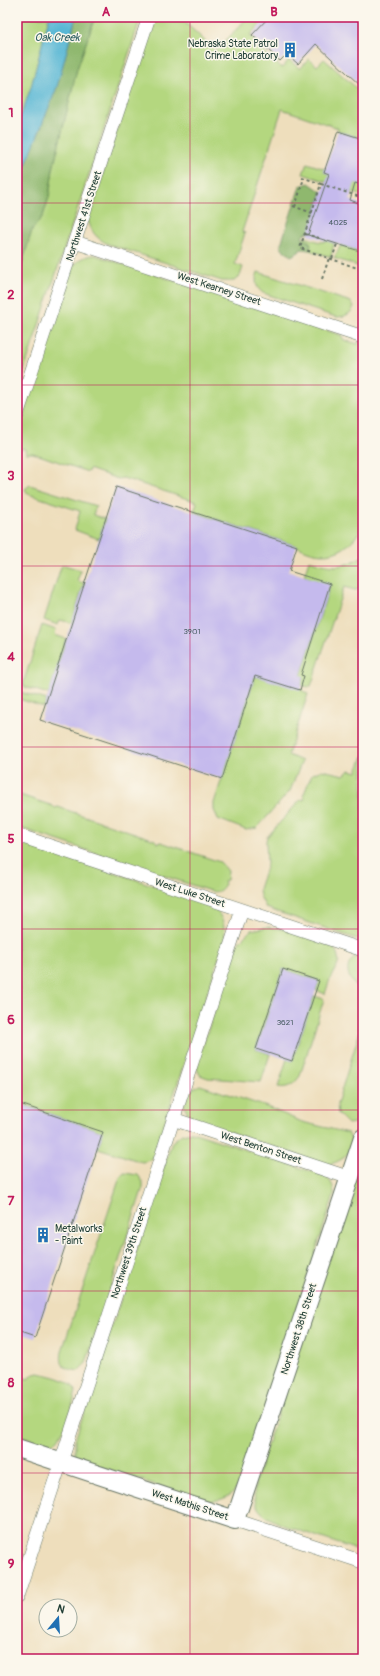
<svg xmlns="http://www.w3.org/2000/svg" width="380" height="1676" viewBox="0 0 380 1676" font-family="Pangolin,sans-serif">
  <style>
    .green { fill: #b4d77f; stroke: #6a8a5a }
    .forest { fill: #8fb86e; stroke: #577a51 }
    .water { fill: #55b6d4; stroke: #3a7a84 }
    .building { fill: #c5baed }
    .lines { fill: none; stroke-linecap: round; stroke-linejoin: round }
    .street-casing { stroke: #677564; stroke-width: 14 }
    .secondary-casing { stroke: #677564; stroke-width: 20 }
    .path { stroke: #677564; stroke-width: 2; stroke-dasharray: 3 3; stroke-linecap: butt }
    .street { stroke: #fff; stroke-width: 13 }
    .secondary { stroke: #fff; stroke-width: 18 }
    .grid { fill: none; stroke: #c2185b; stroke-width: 1; stroke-opacity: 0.55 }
    .labels { text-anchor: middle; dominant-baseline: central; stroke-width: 3; stroke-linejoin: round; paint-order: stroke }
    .number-label { font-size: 8px; fill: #485c62 }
    .poi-label { font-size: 10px; fill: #1f3d34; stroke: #fbf7ec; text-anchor: end }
    .street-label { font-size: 10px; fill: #1f3d34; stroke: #fbf7ec }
    .water-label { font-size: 11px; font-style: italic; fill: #2f6164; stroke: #fbf7ec }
    .neatline { fill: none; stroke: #c2185b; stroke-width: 1.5 }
    .grid-label { font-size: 13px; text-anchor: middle; font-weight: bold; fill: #c2185b }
  </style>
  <rect width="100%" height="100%" fill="#fbf7ec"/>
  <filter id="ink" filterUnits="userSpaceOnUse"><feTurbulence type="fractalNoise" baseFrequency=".025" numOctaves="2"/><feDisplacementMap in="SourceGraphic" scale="8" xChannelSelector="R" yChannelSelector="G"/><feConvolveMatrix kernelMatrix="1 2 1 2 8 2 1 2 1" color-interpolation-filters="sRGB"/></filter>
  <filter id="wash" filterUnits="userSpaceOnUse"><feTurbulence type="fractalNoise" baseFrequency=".012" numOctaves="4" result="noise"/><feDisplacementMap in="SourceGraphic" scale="16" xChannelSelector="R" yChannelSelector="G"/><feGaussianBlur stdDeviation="0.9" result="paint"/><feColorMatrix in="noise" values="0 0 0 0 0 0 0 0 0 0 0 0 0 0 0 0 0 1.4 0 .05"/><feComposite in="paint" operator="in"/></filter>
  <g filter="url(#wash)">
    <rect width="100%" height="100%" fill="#eedebc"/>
    <!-- green -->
    <path class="green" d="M17,17H49L31,87L17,127Z
      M95,17H141L17,391V281L32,230L43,216L49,197L53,169L77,69Z
      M154,17H179L216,51L248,17H267L250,35L259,44L257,46L282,68L289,60L300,69L309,59L317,66L324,59L363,94V139L338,131V128L282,109L242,232L245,233L235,264L243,267L240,276L234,281H222L108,244C96,238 91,232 88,219Z
      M307,163L325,169L324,172L363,185V196L351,192L352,190L303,174Z
      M305,237L320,242L327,241L334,243L331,257L309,250L311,245L310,242L304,239Z
      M341,245L363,252V268L334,258Z
      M95,255L341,335L344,340L358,344L359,341L363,343V525C349,553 325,562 297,546L194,512L197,502L123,478L118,479L89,469L88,472L33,453H26L25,449L23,448L20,450L17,441V430L68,274C75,262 82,256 95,255Z
      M258,272L351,302L354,306C351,315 344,317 336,317L263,293C255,287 255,281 258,272Z
      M30,485L96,506L93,515L105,519L99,539L75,530L80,511L28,494L25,489Z
      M363,556V575L359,589L355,590L344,587L311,686L309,687L301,685L304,677L301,675L330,585L304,576L309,560C333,568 341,569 363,556Z
      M64,565L81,570L77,581L84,583L72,623L60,620L58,625L44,620L61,567Z
      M42,625L56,630L55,635L66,639L49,694L25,687L23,684Z
      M255,676L300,689L308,694L288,755L302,761L290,791L257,828L246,830L218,819L214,810V803Z
      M20,692L47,700L44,707L19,699Z
      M363,756V941L266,908L260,896L259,889L267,864L266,841L267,837L301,799L304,800L305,798L303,796L312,774L322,770L344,775L350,770L357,772Z
      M17,794L53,806L55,808L58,807L155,840L157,843L161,842L220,862L228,871L227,880L224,881L225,884C221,891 217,893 210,891L17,827Z
      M17,840L212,905C222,915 225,925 225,939L153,1158L148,1161L142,1162L98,1148L103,1132L17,1103Z
      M268,927L289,930L333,947L337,953L339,962L330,979L325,994L316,990L319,981L283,969L256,1049L270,1054L261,1082L208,1078L200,1075L197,1069V1062L238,943L251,930Z
      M356,957H363V990C349,985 341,965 356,957Z
      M314,996L324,999L300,1076C294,1084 289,1089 278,1087L287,1059L292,1061Z
      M363,1022V1109L359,1122L348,1124L338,1114L337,1104Z
      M200,1085L267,1107L302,1122L348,1133C359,1151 342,1162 326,1165L195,1120L189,1115L184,1105L189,1090Z
      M192,1132L325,1176C331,1181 334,1186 334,1195L240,1484C230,1499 219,1502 202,1500L80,1460L75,1456V1440L172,1142L182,1134Z
      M363,1152V1552L283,1525C258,1513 251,1508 256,1479Z
      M124,1173L138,1175L143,1182V1187L86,1363L78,1371C63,1368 60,1366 62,1351L120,1177Z
      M39,1373C51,1376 71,1379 76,1391C72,1407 64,1448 43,1446C37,1445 34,1441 29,1438C26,1437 21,1437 17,1436V1375L28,1379L34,1374Z"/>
    <!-- forest -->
    <path class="forest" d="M76,17H95L77,69L53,169L49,197L43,216L32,230L17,281V197L23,172L57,87Z
      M309,183L322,192L310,231L304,234L302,238L309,242L311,245L309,250L301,249L299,252L291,256L281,248V244L300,186Z"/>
    <!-- water -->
    <path class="water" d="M49,17H76L57,87L23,172L17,197V127L31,87Z"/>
    <g id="blocks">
      <!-- building -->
      <path class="building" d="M269,17H363V88L316,44L298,64L289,56L286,59L284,57L280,61L252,35Z
        M338,131L363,139V185L355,183L350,200L361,204L359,210L363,211V252L308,235L329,174L324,172Z
        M116,487L297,546L289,571L330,584L301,675L304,676L300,690L255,676L222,779L40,720Z
        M283,969L319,981L292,1061L256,1049Z
        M17,1103L103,1132L35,1338L17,1332Z"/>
    </g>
  </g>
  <g filter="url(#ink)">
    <use href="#blocks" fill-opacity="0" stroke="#677564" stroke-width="1"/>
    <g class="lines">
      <!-- street casing -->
      <g class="street-casing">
        <path id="street" d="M75,242L363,337
          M17,415L149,17
          M17,835L363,950
          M173,1119L350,1178
          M235,1520L363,1562
          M17,1596L242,910"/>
      </g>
      <!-- secondary casing -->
      <g class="secondary-casing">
        <path id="secondary" d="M17,1448L235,1520L363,1138"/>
      </g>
      <!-- path -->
      <path class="path" d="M302,177L321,184
        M293,206L312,213
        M295,207L304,178
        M359,210L363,198L321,184L300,248L363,270
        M305,234L319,238
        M332,259L337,244
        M322,279L329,258"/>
      <!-- street -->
      <use href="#street" class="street"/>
      <!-- secondary -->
      <use href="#secondary" class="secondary"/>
    </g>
  </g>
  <!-- grid -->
  <path class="grid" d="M190,17V1659M17,203H363M17,385H363M17,566H363M17,747H363M17,929H363M17,1110H363M17,1291H363M17,1473H363"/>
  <!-- icons -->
  <defs>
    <g id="building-bare" transform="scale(1.2)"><path d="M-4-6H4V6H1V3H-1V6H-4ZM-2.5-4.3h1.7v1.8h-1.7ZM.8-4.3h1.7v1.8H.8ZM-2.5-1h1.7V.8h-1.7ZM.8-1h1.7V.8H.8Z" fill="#1f6fb2" stroke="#fbf7ec" stroke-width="2.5" paint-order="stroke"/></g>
  </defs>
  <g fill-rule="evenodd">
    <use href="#building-bare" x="290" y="50"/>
    <use href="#building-bare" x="43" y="1235"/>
  </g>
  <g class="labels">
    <!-- number labels -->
    <g class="number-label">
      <text x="338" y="222">4025</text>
      <text x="192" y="631">3901</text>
      <text x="285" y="1022">3621</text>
    </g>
    <!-- poi labels -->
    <g class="poi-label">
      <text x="278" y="44">Nebraska State Patrol<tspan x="278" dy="12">Crime Laboratory</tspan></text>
      <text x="55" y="1229" text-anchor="start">Metalworks<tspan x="55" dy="12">- Paint</tspan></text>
    </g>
    <!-- street labels -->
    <g class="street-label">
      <text transform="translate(84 216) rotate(-72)">Northwest 41st Street</text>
      <text transform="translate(219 289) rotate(18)">West Kearney Street</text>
      <text transform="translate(190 893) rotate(18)">West Luke Street</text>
      <text transform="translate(261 1148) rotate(18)">West Benton Street</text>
      <text transform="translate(129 1253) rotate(-72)">Northwest 39th Street</text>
      <text transform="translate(299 1329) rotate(-72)">Northwest 38th Street</text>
      <text transform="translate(190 1505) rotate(18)">West Mathis Street</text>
    </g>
    <!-- water labels -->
    <g class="water-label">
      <text x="57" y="37">Oak Creek</text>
    </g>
  </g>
  <!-- margin -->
  <rect width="380" height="1676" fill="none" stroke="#fbf7ec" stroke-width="44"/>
  <!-- north arrow -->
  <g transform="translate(58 1618) rotate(18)"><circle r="19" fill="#fbf7ec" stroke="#a3ada2"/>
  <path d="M0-3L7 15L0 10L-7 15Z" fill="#1f6fb2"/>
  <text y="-6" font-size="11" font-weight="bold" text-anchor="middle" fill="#1f3d34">N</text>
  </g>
  <rect x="22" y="22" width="336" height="1632" class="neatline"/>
  <g class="grid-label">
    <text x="106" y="16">A</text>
    <text x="274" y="16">B</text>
    <text x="11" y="117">1</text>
    <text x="11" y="299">2</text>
    <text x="11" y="480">3</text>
    <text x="11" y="661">4</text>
    <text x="11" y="843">5</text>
    <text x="11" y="1024">6</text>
    <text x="11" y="1205">7</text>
    <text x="11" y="1387">8</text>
    <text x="11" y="1568">9</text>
  </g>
</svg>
